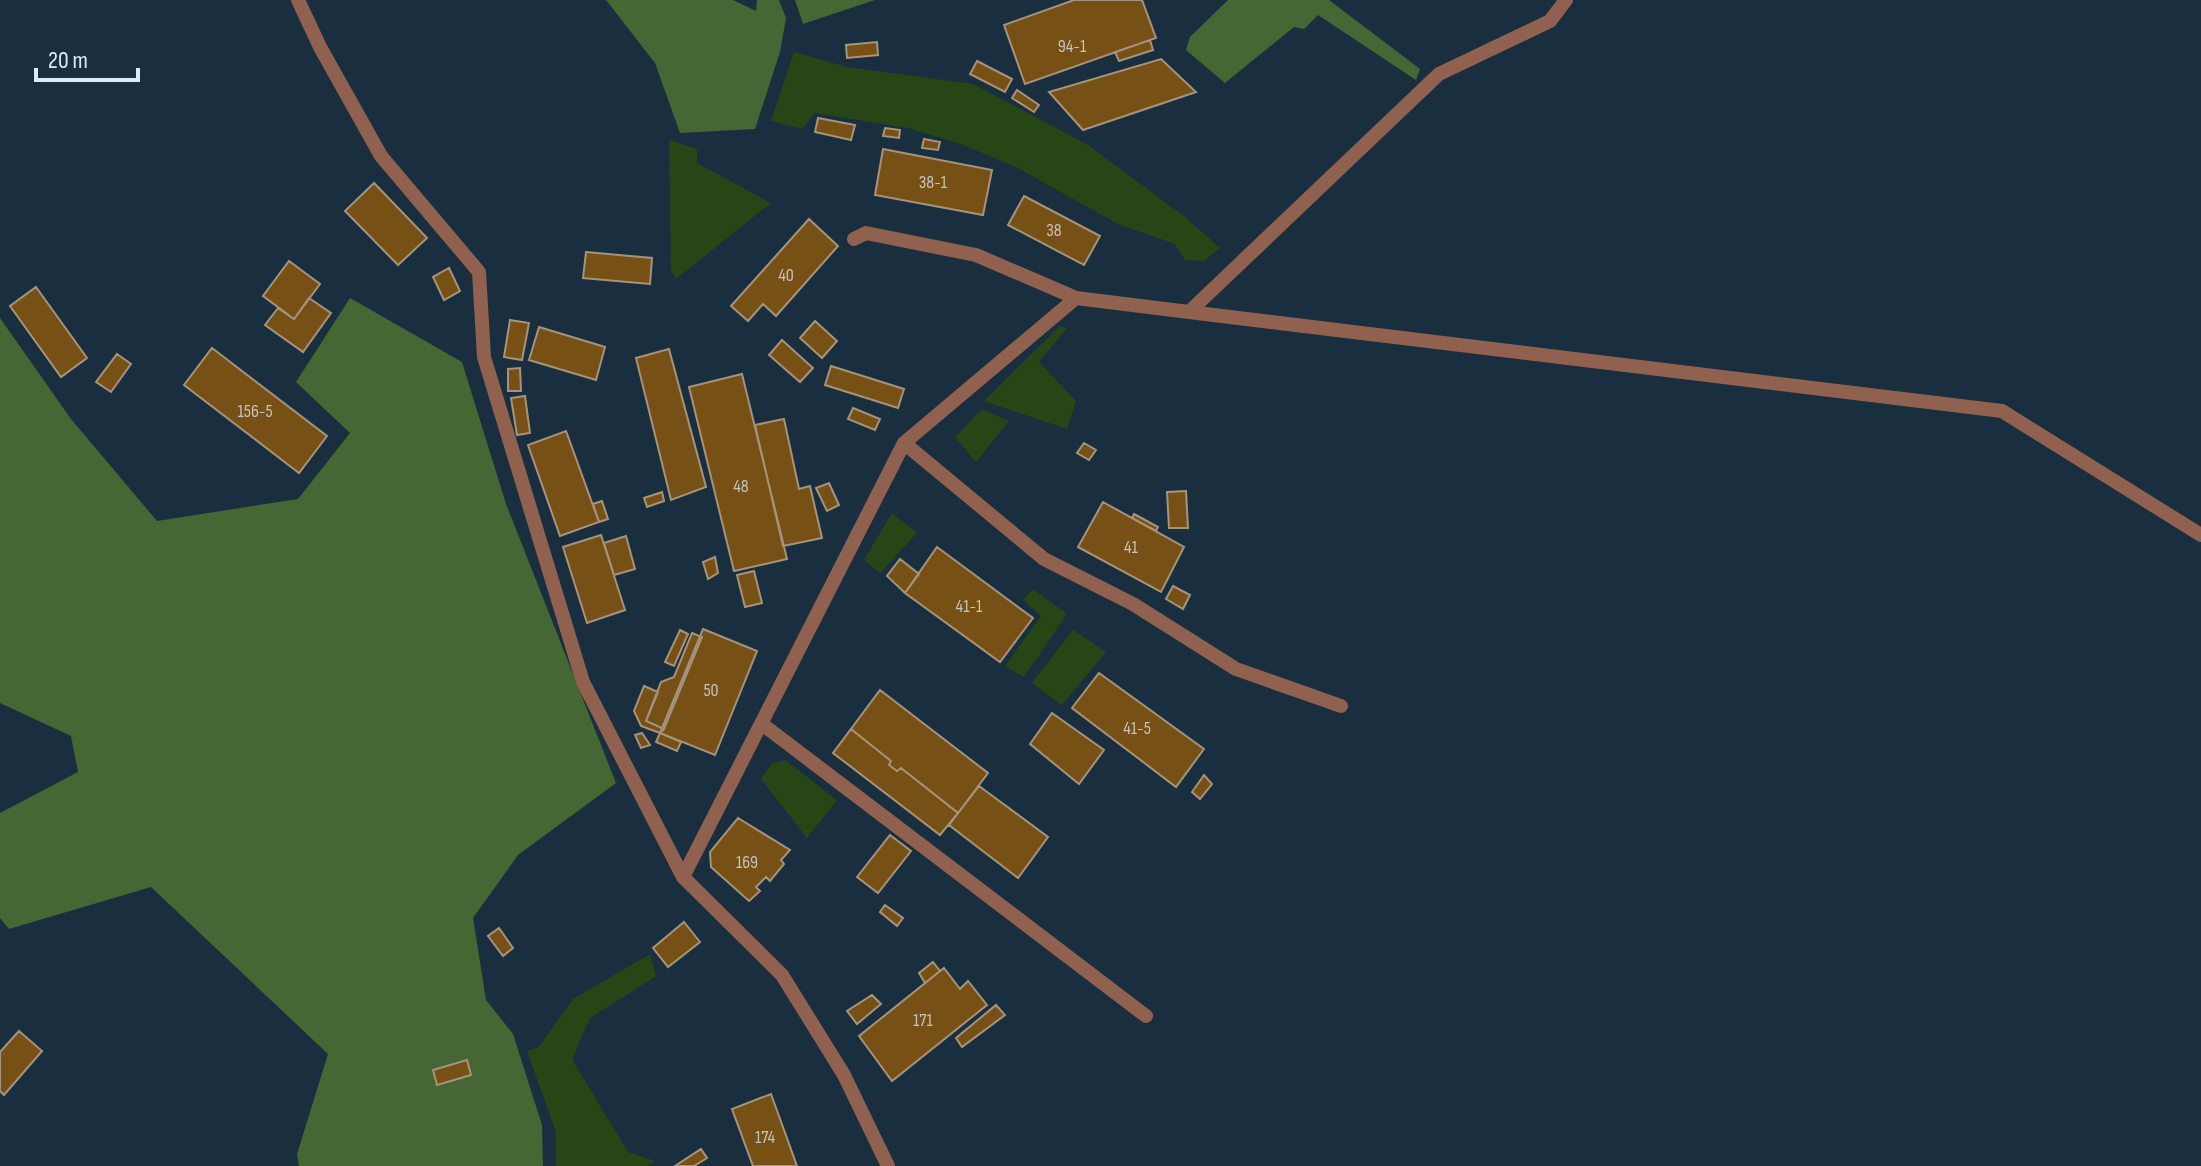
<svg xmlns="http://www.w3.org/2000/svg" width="2201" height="1166" viewBox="0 0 2201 1166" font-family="'Sofia Sans Condensed',sans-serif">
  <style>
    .green { fill: #264715 }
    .forest { fill: #446734 }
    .building { fill: #765015; stroke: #a6937b; stroke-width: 2 }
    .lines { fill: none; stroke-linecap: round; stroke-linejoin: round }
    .service { stroke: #8f614e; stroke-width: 14 }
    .labels { text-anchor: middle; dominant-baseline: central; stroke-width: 7; stroke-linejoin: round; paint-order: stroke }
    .number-label { font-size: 18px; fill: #c3c4bd }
  </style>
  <rect width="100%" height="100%" fill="#192f3f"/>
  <!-- green -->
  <path class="green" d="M794,52L847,67L973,84L1088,145L1185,217L1220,248L1204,261L1185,260L1175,244L1118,224L1014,166L958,143L908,128L814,113L803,129L771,121Z
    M669,140L697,149V163L771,203L676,279L671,270Z
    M1060,326L1067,328L1039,362L1076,401L1067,429L984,401Z
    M982,409L1009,421L976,462L955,437Z
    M892,513L917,533L880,573L864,560Z
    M1033,589L1067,614L1024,677L1005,666L1041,616L1023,600Z
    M1073,630L1106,652L1062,705L1032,683Z
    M785,760L837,800L807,838L761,779L772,763Z
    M650,954L656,976L590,1018L572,1059L628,1152L655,1161L647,1166H556V1132L527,1051L539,1047L573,999Z"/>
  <!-- forest -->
  <path class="forest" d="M606,0H733L756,11L757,0H779L786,18L780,52L755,129L680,133L655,63Z
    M795,0H875L803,24Z
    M1228,0H1329L1420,69L1416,80L1318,15L1304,29L1294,27L1225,83L1186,50L1190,37Z
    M350,298L462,362L506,504L616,783L518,855L473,918L486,1000L513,1034L542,1125L543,1166H299L297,1154L328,1054L151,887L9,929L0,918V813L78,772L71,736L0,703V318L71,419L157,521L298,499L350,433L296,382Z"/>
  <!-- building -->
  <path class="building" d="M1074,0H1142L1156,38L1025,84L1004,25Z
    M1150,40L1153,50L1119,61L1115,52Z
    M877,42L878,55L847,58L846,45Z
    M1161,59L1196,92L1083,130L1049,92Z
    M977,61L1012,79L1005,92L970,74Z
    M1017,90L1039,105L1034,112L1012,98Z
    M818,118L855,125L851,140L815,132Z
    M885,128L900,130L899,138L883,136Z
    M924,139L940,142L938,150L922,148Z
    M883,149L992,170L983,215L875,195Z
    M374,183L427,238L398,265L345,211Z
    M1024,196L1100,236L1084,265L1008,225Z
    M809,219L838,246L776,316L763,304L748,321L731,306Z
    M586,252L652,258L650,284L583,278Z
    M289,261L320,284L294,319L263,296Z
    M449,268L460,291L444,300L433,277Z
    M36,287L87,358L61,377L10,306Z
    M309,298L331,313L303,352L265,325L278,308L294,319Z
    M510,320L529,323L522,360L504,357Z
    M815,321L837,341L822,358L800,338Z
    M539,327L605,347L596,380L529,360Z
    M782,340L813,368L800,382L769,355Z
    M212,348L327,436L299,473L184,385Z
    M669,349L706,487L671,500L636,358Z
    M117,354L131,364L111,392L96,382Z
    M831,366L904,389L898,408L825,385Z
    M520,368L521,391H508V369Z
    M742,374L787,559L734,571L689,387Z
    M525,396L530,433L517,435L511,398Z
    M853,408L880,419L875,430L848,419Z
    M784,419L799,489L810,486L822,538L783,546L755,425Z
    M566,431L599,522L560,536L528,445Z
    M1084,443L1096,450L1089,460L1077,453Z
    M829,483L839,505L827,511L816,488Z
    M1186,491L1188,528H1169L1167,492Z
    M662,492L664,501L647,507L644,498Z
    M602,501L608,519L599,522L593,504Z
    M1103,502L1184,547L1161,592L1078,547Z
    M1134,514L1158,527L1156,531L1132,518Z
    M601,535L625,610L587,623L563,547Z
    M626,536L635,569L614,575L604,543Z
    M937,547L1033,618L1000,662L905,593Z
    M715,557L718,573L708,579L703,562Z
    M900,559L919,574L905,593L887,576Z
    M754,571L762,603L745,607L737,575Z
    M1173,586L1190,595L1183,609L1166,599Z
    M703,629L757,651L715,755L660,733Z
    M680,630L688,634L674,666L665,662Z
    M692,633L702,637L664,729L646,721L661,682L674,677Z
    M1099,673L1204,749L1176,787L1072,708Z
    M644,686L658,692L646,721L664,729L660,733L641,726L634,711Z
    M880,690L988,773L958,813L901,768L897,771L889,765L891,761L851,729Z
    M1052,713L1104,750L1079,784L1030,744Z
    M851,729L891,761L889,765L897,771L901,768L958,813L940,835L833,753Z
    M642,733L650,745L641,748L635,735Z
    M660,733L681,742L677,751L656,742Z
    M1204,775L1212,784L1200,799L1192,792Z
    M979,786L1048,837L1018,878L949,825Z
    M738,818L790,850L781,860L784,864L770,881L766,877L756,887L760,891L749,901L711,867L710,852Z
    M890,835L911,851L878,893L857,877Z
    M885,905L903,918L897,926L880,912Z
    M684,922L700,942L668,967L653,948Z
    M499,928L513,948L503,956L488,936Z
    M933,962L940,971L925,983L919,973Z
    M944,968L960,989L968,981L987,1005L892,1081L859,1036Z
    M872,995L881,1004L857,1024L847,1011Z
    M996,1005L1005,1015L962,1047L956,1038Z
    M19,1031L42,1051L4,1095L0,1091V1052Z
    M467,1060L471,1075L437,1085L433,1070Z
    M771,1094L797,1166H753L732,1109Z
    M701,1149L707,1158L694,1166H675Z"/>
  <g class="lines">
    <!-- service -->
    <path class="service" d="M298,0L320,47L381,156L479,272L484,357L583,682L683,877
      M854,239L866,233L976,255L1076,298L1189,312L1439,74L1550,21L1566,0
      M1189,312L2002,411L2201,535
      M904,443L1044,559L1133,604L1236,669L1341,706
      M762,724L1146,1016
      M888,1166L844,1075L782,975L683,877L904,443L1076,298"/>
  </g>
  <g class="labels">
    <!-- number labels -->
    <g class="number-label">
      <text x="1072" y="46">94-1</text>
      <text x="933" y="182">38-1</text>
      <text x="1054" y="230">38</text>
      <text x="786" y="275">40</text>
      <text x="255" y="411">156-5</text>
      <text x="741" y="486">48</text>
      <text x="1131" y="547">41</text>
      <text x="969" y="606">41-1</text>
      <text x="711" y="690">50</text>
      <text x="1137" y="728">41-5</text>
      <text x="747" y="862">169</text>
      <text x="923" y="1020">171</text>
      <text x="765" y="1137">174</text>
    </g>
  </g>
  <!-- scale -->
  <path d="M36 68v12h102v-12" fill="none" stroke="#ddebf5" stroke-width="4"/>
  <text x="48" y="68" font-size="24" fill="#ddebf5" stroke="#192f3f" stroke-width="6" paint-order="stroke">20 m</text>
</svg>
